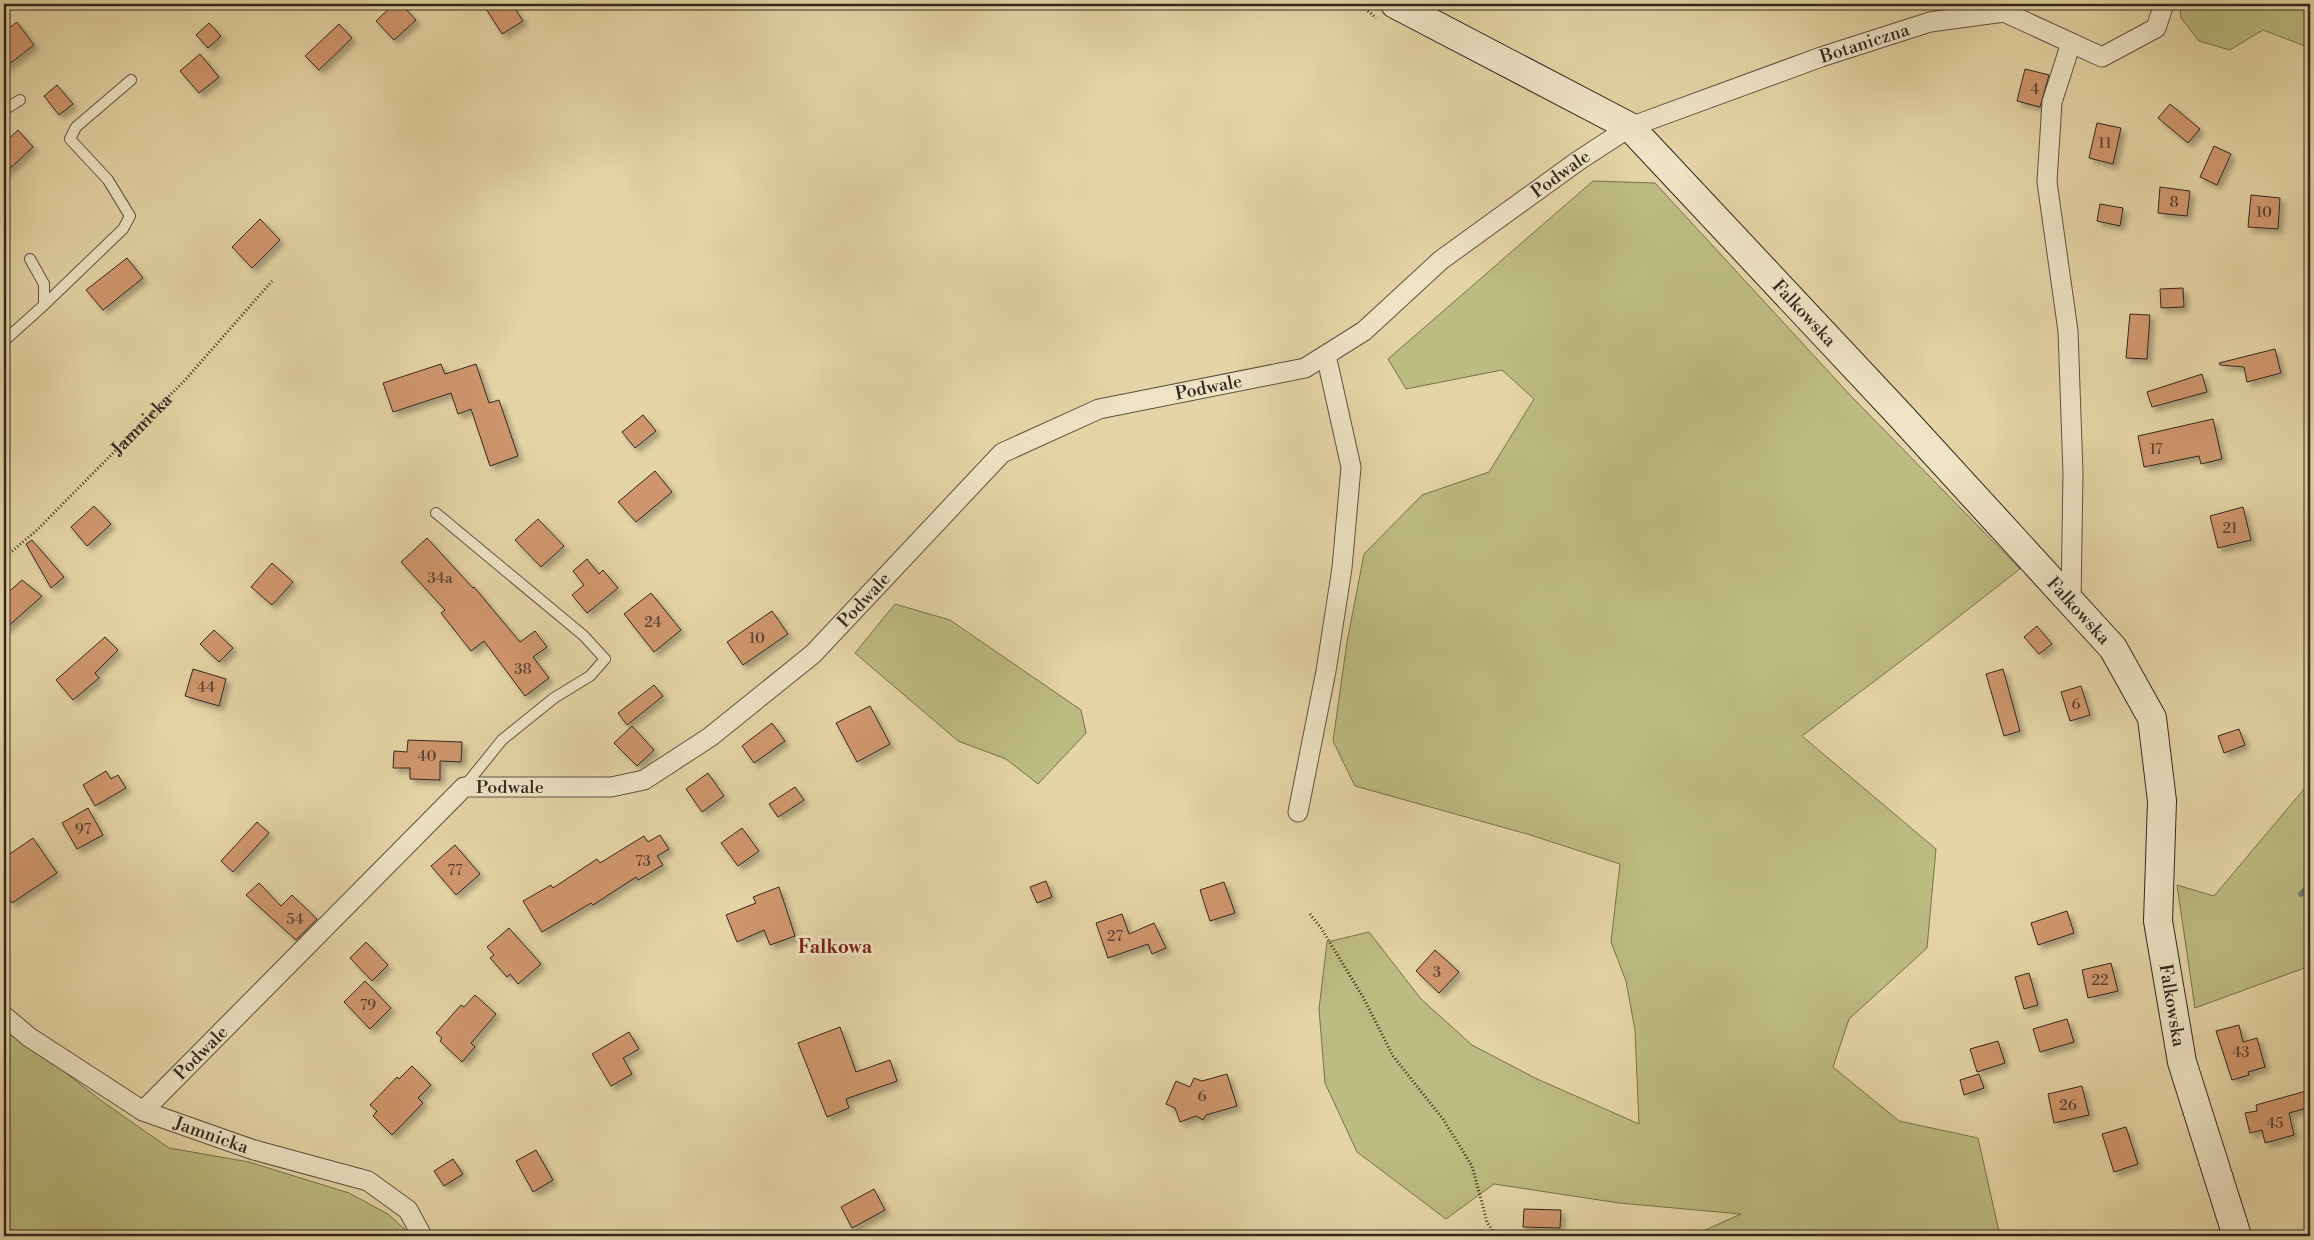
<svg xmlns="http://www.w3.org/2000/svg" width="2314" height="1240" viewBox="0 0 2314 1240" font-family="'Libre Bodoni',serif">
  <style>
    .green { fill: #bcbb81; stroke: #777151 }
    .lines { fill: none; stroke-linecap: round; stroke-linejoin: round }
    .stream { stroke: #6f7f6e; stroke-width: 5.5 }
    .building { fill: #cf966d; stroke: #322721; filter: url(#shadow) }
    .lane-casing { stroke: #5f5242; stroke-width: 12 }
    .street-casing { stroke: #5f5242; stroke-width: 21 }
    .secondary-casing { stroke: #322721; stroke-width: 30 }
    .path { stroke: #322721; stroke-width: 3; stroke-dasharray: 1 2.5; stroke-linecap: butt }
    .lane { stroke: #eee3c4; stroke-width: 10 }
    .street { stroke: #eee3c4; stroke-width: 19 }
    .secondary { stroke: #eee3c4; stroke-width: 28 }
    .labels { text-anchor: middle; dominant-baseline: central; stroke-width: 5; stroke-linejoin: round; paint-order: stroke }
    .number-label { font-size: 15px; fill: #594334 }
    .street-label { font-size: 18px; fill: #322721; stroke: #eee3c4 }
    .neighbourhood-label { font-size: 19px; font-weight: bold; fill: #7a1f14; stroke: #eee3c4 }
  </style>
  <defs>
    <filter id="shadow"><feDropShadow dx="4.5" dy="4.5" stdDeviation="2.5" flood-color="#0004"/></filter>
  </defs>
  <rect width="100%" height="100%" fill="#e5d4a5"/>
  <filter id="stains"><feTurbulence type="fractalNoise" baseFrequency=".004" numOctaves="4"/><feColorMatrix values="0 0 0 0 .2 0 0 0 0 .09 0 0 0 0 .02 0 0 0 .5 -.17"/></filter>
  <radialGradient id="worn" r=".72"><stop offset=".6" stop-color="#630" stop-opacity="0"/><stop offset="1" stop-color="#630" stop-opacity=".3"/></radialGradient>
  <!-- green -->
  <path class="green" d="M2180,4H2310V48L2263,30L2230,50L2199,41L2181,18Z
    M1593,181L1655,183L1851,396L2020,569L1930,639L1802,736L1936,849L1927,948L1849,1019L1833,1067L1899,1121L1978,1138L2000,1236H1692L1741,1214L1619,1203L1494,1184L1446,1219L1357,1152L1325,1083L1319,1009L1327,942L1369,932L1421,999L1472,1045L1535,1078L1639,1124L1635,1030L1626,981L1611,942L1620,864L1527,834L1355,786L1333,741L1347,642L1364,554L1422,495L1489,472L1534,399L1502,370L1406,389L1388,359Z
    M895,604L950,620L1081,710L1086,733L1038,784L1006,759L958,741L855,653Z
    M2310,782V966L2195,1008L2177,885L2214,896Z
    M4,1025L103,1102L169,1148L249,1162L349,1193L388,1214L412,1236H4Z"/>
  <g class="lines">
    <!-- stream -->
    <path class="stream" d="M2301,894L2310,885"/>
  </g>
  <!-- building -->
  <path class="building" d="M394,4H401L416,20L394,40L376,21Z
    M483,4H512L523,21L502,34Z
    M17,22L34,45L4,68V32Z
    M209,23L221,36L208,48L196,35Z
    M339,24L352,38L319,70L305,56Z
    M200,54L219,77L199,93L180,71Z
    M2025,69L2049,75L2040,107L2017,101Z
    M57,85L73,104L59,115L44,96Z
    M2170,104L2200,129L2188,143L2158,118Z
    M2097,123L2121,128L2113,164L2089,158Z
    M18,130L33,147L4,174V143Z
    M2214,146L2231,154L2217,185L2200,177Z
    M2160,187L2190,191L2187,216L2158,213Z
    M2251,195L2280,198L2278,229L2248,227Z
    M2100,204L2123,208L2120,226L2097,221Z
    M260,219L280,240L252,268L232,247Z
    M127,258L143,278L103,310L86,290Z
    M2183,288L2184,307L2161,308L2160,289Z
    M2130,314L2150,315L2147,359L2126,358Z
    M2275,349L2281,373L2247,382L2244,367L2220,365L2219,363Z
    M441,364L445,374L476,364L489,403L499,400L518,456L490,466L471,409L458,414L451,393L393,412L383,383Z
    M2202,374L2207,392L2152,407L2147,392Z
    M643,415L656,431L635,448L622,432Z
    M2213,419L2222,459L2201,464L2199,456L2144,467L2138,436Z
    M655,471L672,492L636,522L618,502Z
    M94,506L111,524L87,546L71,527Z
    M2243,507L2251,540L2218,548L2210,516Z
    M538,519L564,546L541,567L515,540Z
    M427,538L473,588L474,587L520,642L535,631L547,647L533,657L549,678L525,696L484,641L471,651L441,613L445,610L401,562Z
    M32,540L64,577L51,588L26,544Z
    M587,559L599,574L603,570L618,588L587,613L572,595L584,585L573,571Z
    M272,563L293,582L272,605L251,587Z
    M22,580L42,596L4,630V596Z
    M651,593L681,630L654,652L624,614Z
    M772,611L788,634L743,665L727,642Z
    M2037,626L2052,644L2039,654L2024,637Z
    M214,630L233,648L219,662L200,644Z
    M105,637L118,650L95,673L99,678L73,700L56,680Z
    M193,669L226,679L219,706L185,696Z
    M2003,669L2020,731L2004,736L1986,674Z
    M654,685L663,696L627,725L618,713Z
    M2081,686L2090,715L2070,721L2061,692Z
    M870,706L890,744L857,762L836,723Z
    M772,723L785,741L754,763L742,746Z
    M632,726L654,750L637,766L614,743Z
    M2239,729L2245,745L2224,753L2218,736Z
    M408,740L462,742L461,762L440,761V780L410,779V768H393L394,751L407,752Z
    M106,771L111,779L118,775L126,788L95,806L83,785Z
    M708,773L724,796L702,812L686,789Z
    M795,787L804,800L778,817L769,804Z
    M88,808L103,835L77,849L62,823Z
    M257,822L269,833L233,872L221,861Z
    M742,828L759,851L738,866L721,843Z
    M660,835L669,849L657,856L663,865L638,880L636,877L593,905L591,903L542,932L523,901L551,885L553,888L597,859L600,863L644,836L648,842Z
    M33,838L57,873L12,903L4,891V858Z
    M455,845L480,874L456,895L431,866Z
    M1046,881L1052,897L1037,903L1030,887Z
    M1224,882L1235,913L1210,921L1200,890Z
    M259,883L281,906L292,895L317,919L296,940L246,895Z
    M779,887L795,936L770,945L764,930L737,942L726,915L756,903L753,897Z
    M2067,911L2074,933L2038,945L2031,923Z
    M1122,914L1129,934L1154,923L1166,948L1152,954L1148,944L1108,958L1096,923Z
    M509,928L541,964L518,984L510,974L507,977L490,958L494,955L487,947Z
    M366,942L388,965L372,981L350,958Z
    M1435,950L1459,972L1439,993L1416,971Z
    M2111,963L2118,991L2088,998L2082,970Z
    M2029,973L2038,1005L2024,1009L2015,977Z
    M365,981L391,1008L370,1029L344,1002Z
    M475,995L496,1014L471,1043L475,1047L462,1062L440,1041L442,1038L436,1033L461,1005L464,1007Z
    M2067,1019L2074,1042L2040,1052L2033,1029Z
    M2239,1025L2243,1042L2257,1038L2265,1067L2248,1072L2249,1075L2232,1080L2216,1031Z
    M840,1027L856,1072L890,1060L897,1081L846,1099L849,1108L827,1117L798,1043Z
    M629,1032L639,1049L623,1058L632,1074L611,1086L592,1054Z
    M1998,1041L2005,1063L1977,1072L1970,1049Z
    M412,1066L431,1085L418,1098L423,1103L392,1135L373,1116L377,1111L370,1105L397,1077L399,1079Z
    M1227,1074L1237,1106L1206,1115L1203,1120L1196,1116L1180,1122L1175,1108L1166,1104L1176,1081L1190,1087L1194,1078L1202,1081Z
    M1979,1074L1984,1088L1964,1095L1960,1080Z
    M2082,1086L2089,1115L2054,1123L2048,1094Z
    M2306,1091L2310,1107L2289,1113L2294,1135L2265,1143L2262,1130L2250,1133L2245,1113L2257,1111L2256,1105Z
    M2126,1127L2138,1164L2114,1172L2102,1134Z
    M536,1150L553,1180L533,1192L516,1161Z
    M453,1159L463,1174L444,1186L434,1171Z
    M874,1189L885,1210L852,1228L841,1207Z
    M1524,1209L1561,1210L1560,1228L1523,1227Z"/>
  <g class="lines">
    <!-- lane casing -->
    <g class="lane-casing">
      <path id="lane" d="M4,110L20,100
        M44,305L123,229L130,216L108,180L70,139L76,127L131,80
        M4,341L44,305V284L30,259
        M436,513L584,636L605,659L590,676L554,698L502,740L464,787"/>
    </g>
    <!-- street casing -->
    <g class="street-casing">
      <g id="street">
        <path d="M2071,602L2073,473L2068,331L2047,182L2052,102L2071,43"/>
        <path d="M1298,812L1326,671L1342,568L1351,467L1326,355"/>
        <path id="s2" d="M4,1016L29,1037L143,1111L254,1150L368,1181L408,1210L422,1236"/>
        <path id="s3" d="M143,1111L464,787H611L644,780L710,737L813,654L1002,453L1099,409L1305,368L1364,331L1441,260L1578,161L1630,127L1821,57L1930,22L2004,12L2102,57L2156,28L2164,4"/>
      </g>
    </g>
    <!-- secondary casing -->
    <g class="secondary-casing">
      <g id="secondary">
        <path id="s4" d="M1395,4L1630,127L1899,414L2113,648L2152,718L2162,801L2158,921L2182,1062L2237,1236"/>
      </g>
    </g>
    <!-- path -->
    <g class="path">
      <path d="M1360,4L1376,18"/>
      <path id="s1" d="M4,558L37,530L186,379L272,281"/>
      <path d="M1310,914L1321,928L1363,997L1393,1056L1443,1119L1472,1166L1487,1222L1496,1236"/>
    </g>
    <!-- lane -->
    <use href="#lane" class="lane"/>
    <!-- street -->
    <use href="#street" class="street"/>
    <!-- secondary -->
    <use href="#secondary" class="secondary"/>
  </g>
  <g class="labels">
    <!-- number labels -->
    <g class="number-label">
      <text x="2035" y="89">4</text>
      <text x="2105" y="143">11</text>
      <text x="2174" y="202">8</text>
      <text x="2264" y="212">10</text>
      <text x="2156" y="449">17</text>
      <text x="2230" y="528">21</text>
      <text x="440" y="578">34a</text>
      <text x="653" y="622">24</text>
      <text x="757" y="638">10</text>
      <text x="523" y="669">38</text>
      <text x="206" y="687">44</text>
      <text x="2076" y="704">6</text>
      <text x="427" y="756">40</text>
      <text x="83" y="829">97</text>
      <text x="643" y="861">73</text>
      <text x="455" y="870">77</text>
      <text x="295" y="919">54</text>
      <text x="1115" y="936">27</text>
      <text x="1437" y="972">3</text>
      <text x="2100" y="980">22</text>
      <text x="368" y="1005">79</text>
      <text x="2241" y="1052">43</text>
      <text x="1202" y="1096">6</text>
      <text x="2068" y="1105">26</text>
      <text x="2275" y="1123">45</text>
    </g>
    <!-- street labels -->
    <g class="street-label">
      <text stroke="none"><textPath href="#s3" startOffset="2095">Botaniczna</textPath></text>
      <text stroke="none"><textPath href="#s3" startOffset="1762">Podwale</textPath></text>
      <text stroke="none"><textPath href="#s4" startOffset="520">Falkowska</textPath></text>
      <text stroke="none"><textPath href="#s3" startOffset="1342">Podwale</textPath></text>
      <text stroke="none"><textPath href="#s1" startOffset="192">Jamnicka</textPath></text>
      <text stroke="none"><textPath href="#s3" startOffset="922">Podwale</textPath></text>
      <text stroke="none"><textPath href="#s4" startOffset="925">Falkowska</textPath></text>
      <text stroke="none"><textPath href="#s3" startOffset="502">Podwale</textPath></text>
      <text stroke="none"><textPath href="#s4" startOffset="1345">Falkowska</textPath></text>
      <text stroke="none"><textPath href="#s3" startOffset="82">Podwale</textPath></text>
      <text stroke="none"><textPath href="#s2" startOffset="241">Jamnicka</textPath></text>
    </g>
    <!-- neighbourhood labels -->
    <g class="neighbourhood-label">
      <text x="835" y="947">Falkowa</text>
    </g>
  </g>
  <!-- margin -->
  <rect width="2314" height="1240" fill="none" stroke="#e5d4a5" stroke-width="20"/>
  <rect x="5" y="5" width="2304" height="1230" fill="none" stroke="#322721" stroke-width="2.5"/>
  <rect x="10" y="10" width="2294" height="1220" fill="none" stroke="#322721"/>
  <rect width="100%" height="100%" filter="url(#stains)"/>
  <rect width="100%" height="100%" fill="url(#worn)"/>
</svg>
